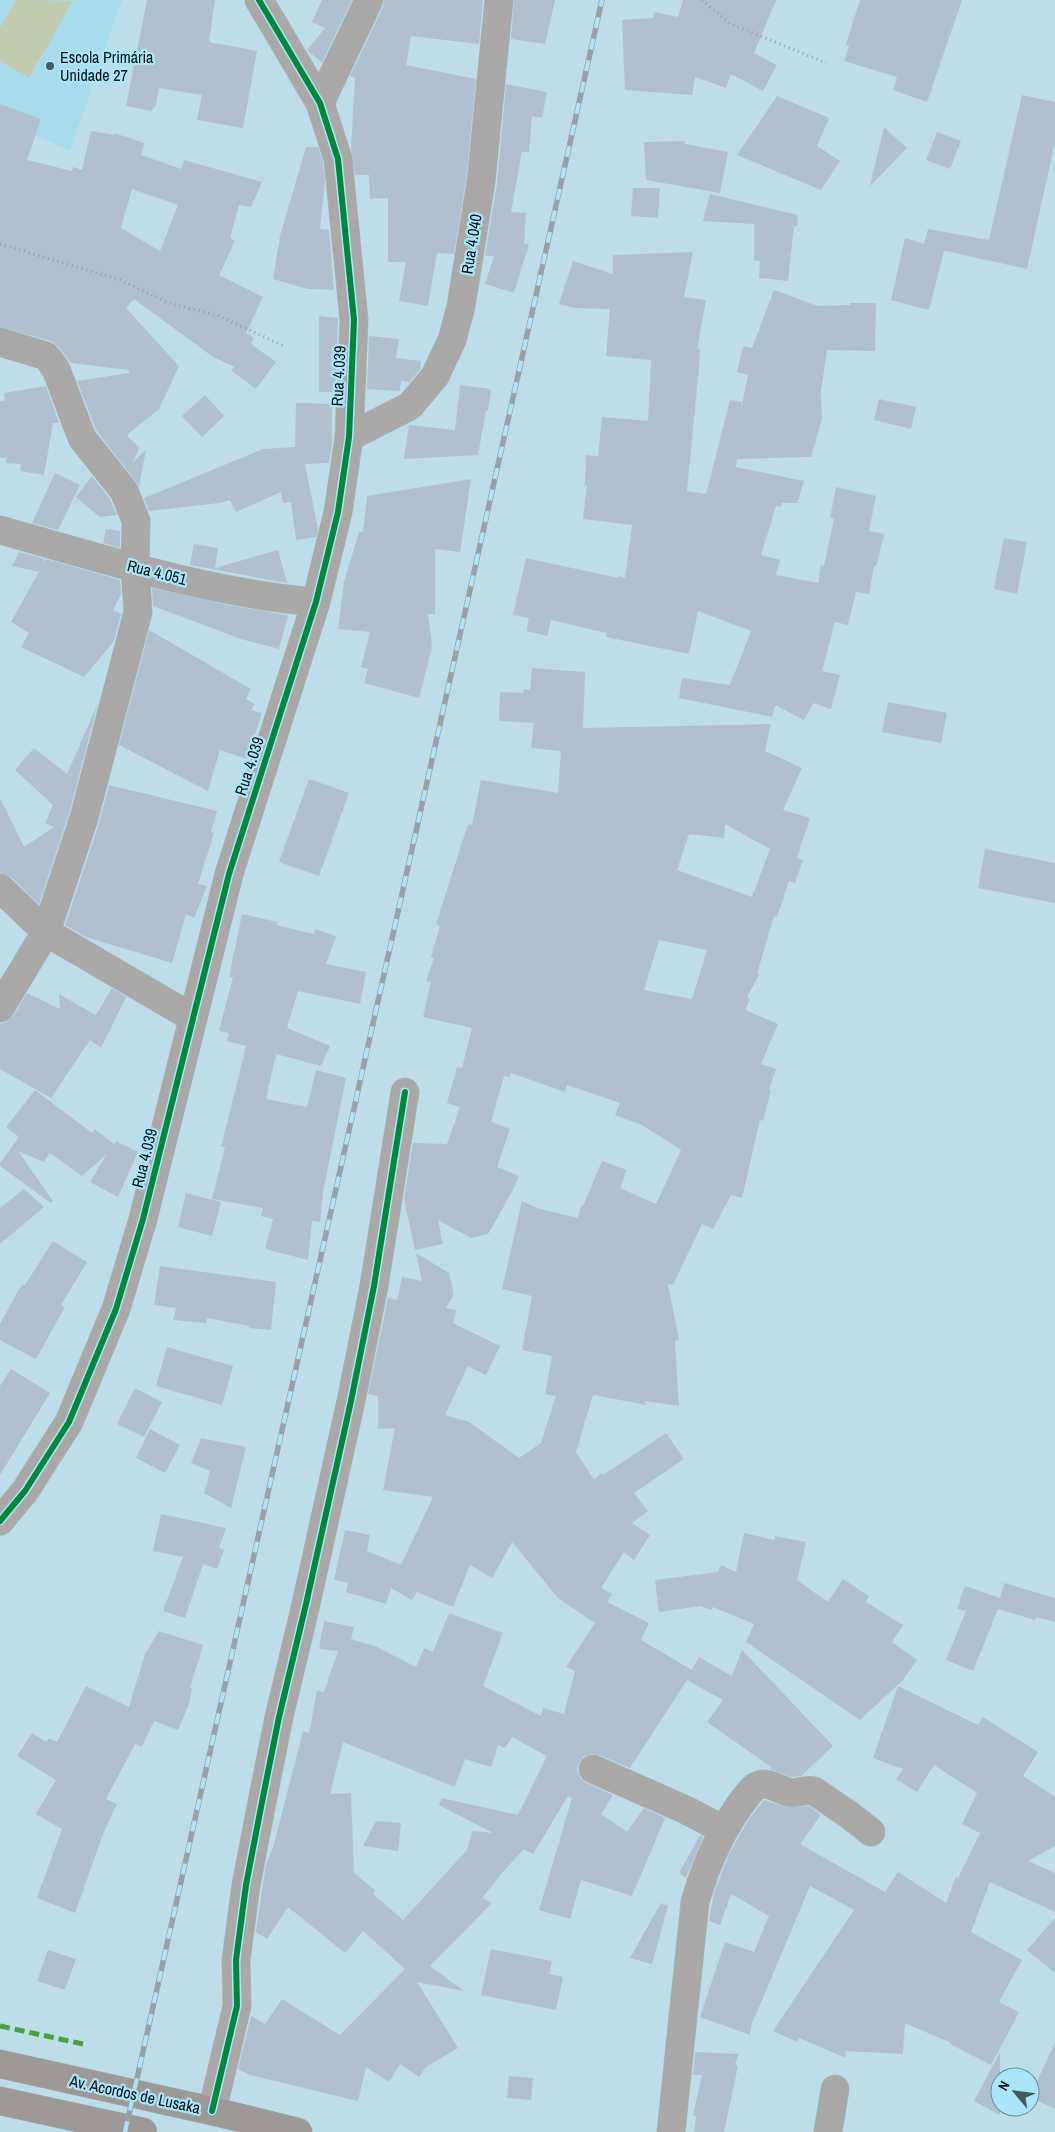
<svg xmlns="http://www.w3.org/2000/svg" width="1055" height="2132" viewBox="0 0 1055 2132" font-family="'Archivo Narrow',sans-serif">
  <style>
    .built { fill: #a8dbee }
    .green { fill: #c2ccaf }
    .building { fill: #b1c0ce; fill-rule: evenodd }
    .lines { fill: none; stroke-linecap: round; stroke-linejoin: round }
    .minor-casing { stroke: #a2bbc3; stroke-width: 29 }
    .major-casing { stroke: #a2bbc3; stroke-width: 29 }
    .path { stroke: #989ea0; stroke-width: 3; stroke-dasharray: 1 4; stroke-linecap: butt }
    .minor { stroke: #aba9a8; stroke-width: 28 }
    .major { stroke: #9d9996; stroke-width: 28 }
    .rail-casing { stroke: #98a2a6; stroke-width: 5.5 }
    .rail { stroke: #abe5fa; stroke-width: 4; stroke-dasharray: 11; stroke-linecap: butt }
    .quiet { stroke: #4ba040; stroke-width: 5; stroke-dasharray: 10 5; stroke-linecap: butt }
    .cycleway-casing { stroke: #abe5fa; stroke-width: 9 }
    .cycleway { stroke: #00873e; stroke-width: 6 }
    .poi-dot { fill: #425860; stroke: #abe5fa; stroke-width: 2 }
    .labels { text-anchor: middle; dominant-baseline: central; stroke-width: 4.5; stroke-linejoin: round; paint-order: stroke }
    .poi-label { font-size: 16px; fill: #001017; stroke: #abe5fa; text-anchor: start }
    .street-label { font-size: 16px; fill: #001017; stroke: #abe5fa }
  </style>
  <rect width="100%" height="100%" fill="#bddde8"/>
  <!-- built -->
  <path class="built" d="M0,0H122L70,151L35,135L0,131Z"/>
  <!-- green -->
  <path class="green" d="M16,0L73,1L29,78L0,61V28Z"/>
  <!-- building -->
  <path class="building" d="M147,0H215L209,42L257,51L243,128L197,120L202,95L159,88L155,108H153L152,111L126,106Z
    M322,0H352L322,63L307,50L325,28L312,22Z
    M384,0H483L479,44L411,36L406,65L476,79L466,180L454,254L437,253L428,306L399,301L406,262H388V198L370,199L369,175H355L351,148L355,77L350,76L383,7Z
    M514,0H555L545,44L511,39Z
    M683,0H776L754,53L777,65L763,91L731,74L726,88L695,77L692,95L625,90L622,20L653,18L654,12L678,17Z
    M860,0H962L927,102L893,90L897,77L844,61L849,46L846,44Z
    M506,84L547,92L542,118L532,116L529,152H522L511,212L526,213L524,244H529L514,293L485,284L494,256H485L497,184Z
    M1022,95L1055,102V142L1027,269L941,250L944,251L929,310L891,300L905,238L924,244L928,229L989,240Z
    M777,96L829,118L817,146L840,161L821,190L737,155Z
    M0,104L41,119L27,160L72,171L73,167L82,170L91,131L114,135V133L144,143L141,155L181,169L184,160L262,182L251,207L239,205L230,238L235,241L219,275L263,297L246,333L254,338L251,344L276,362L256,389L231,370L235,367L213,357L134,299L126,308L179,366L159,409L127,435L139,448L132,463L146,450L139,486L96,430L77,381L129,373V370L71,363L58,346L51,341L0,327ZM132,189L178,205L160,251L121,228Z
    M884,127L907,148L870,186Z
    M937,132L961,141L950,169L926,160Z
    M685,141V144L728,152L720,193L646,180L644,142Z
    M306,147H318L323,162L325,182L320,229L329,230L334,290L308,289L273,279L280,236Z
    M633,188H660L658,218L631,216Z
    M710,194L798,215L797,226H794L788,281L759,278L760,261L754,260V224L703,221Z
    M693,252L684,297L706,300L697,349H700L699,368L687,491L706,494L730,400L742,402L741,410L748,375L737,372L743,346L752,348L774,290L818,306L850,305V303H876L875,351L827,350L821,391L822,419L811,457L737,459L736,467L804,481L797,503H782L781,507L776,506L761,555L780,560L776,575L818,583L821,565L824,566L834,519L830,518L836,487L876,496L869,531L884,534L876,566H874L869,594L856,592L848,625L835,622L822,671L840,675L831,709L813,703L804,720L775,705L772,717L679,698L682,678L730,685L751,631L698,611L689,654L606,637L607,633L551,620L547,636L526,631L529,618L513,615L526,558L618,578V576L625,578L632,525L583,519L587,486H585L586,455L598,456L602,417L648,421L651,360L606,356L610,309L574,308L559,304L573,261L613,274V255Z
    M319,316L338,318L335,392H319Z
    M369,336L399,339L396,358L421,361L420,370L409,382L401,381L400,391L367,389Z
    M460,385L491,389L488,411L486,410L478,455L404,459L409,425L455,430Z
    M46,386L59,423H53L44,475L20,471L21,464L6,463V458H0V401H5L4,393Z
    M205,395L224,416L202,437L182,416Z
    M879,399L916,407L911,429L874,420Z
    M296,403L332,404V446L329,463L305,464L318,529L316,537L296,540L291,502L283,503L281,492L236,512L230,500L219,503L149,511L144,498L263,449L295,447Z
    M55,473L80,485L58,530L32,523Z
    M92,476L110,499L117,515L100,517L76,497Z
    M471,479L460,552L435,549V614H428L432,646L419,698L364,683L368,669L361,667L370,632L338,629L344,582L359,532H363L367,496Z
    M106,529L120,531V548L103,543Z
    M1004,538L1027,542L1017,594L994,589Z
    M194,544L218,548L215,568L278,550L287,583L190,565Z
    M19,552L45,559L39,572L12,566Z
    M46,559L120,580L121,594L113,610L121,614L114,641L84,677L21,647L29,633L11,622Z
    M152,588L233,606L288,615L279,649L241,639L153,606Z
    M149,630L251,689L246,699L255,704L251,710L262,713L247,759L220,750L208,791L119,745Z
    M532,668L585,672L583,728L771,724L765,751L802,768L783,810L810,818L797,858L803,860L795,883L789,881L777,917L774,916L757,974L759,975L747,997L750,999L745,1010L778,1024L761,1064L776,1069L769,1090H771L763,1121L760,1120L742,1198L731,1195L713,1229L702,1224L673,1285L668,1284L679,1340L675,1341L679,1406L644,1401L647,1405L593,1395L576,1452L594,1480L601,1473L603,1475L666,1433L684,1459L634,1493L648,1511L632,1523L650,1535L634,1560L624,1552L601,1588L612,1594L607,1602L649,1623L641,1640L692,1670L699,1657L732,1676L742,1650L833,1746L801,1776L791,1777L770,1769L771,1767L707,1722L723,1700L687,1680L630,1768L599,1755L591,1754L583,1757L579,1763L577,1770L581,1779L587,1783L613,1795L601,1814L627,1832L644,1808L665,1818L632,1896L581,1880L570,1919L539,1910L572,1798L568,1796L533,1854L524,1849L501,1874L482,1898L492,1903L430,1966L464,1991L417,1982L458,2048L426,2067L419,2077L400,2064L389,2082L366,2067L358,2101L250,2075L238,2069L251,2016L265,2024L282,1999L340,2035L405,1969L363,1931L345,1953L288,1907L267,1939L256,1932L266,1864L273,1848L303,1731L309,1733L317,1691L324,1692L338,1651L319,1649L324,1621L354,1627L351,1639L377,1647L416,1667L424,1648L433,1652L449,1613L503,1633L483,1686L541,1716L543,1708L564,1714L575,1671L566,1667L595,1623L558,1598L512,1542L492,1578L470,1565L453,1607L417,1592L412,1600L391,1588L386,1604L346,1592L348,1583L334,1580L345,1530L370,1535L367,1551L401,1565L433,1497L383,1490L395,1428L378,1429V1396L368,1394L388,1298L397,1300L402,1277L422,1281L416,1253L449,1273L454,1294L446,1308L456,1310L453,1323L500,1346L486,1375L468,1366L445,1415L469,1422L519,1458L541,1443L556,1396L545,1394L552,1356L522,1350L532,1296L502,1289L522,1201L537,1208L578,1218L581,1205L583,1206L602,1161L627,1170L620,1188L656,1204L681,1150L642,1125L615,1115L620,1103L567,1085L565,1092L511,1073L510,1077L504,1076L491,1122L510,1129L497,1167L519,1176L513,1190L488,1234L471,1238L438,1220L443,1244L415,1250L404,1199L413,1143L447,1144L460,1107L447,1103L457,1067L462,1068L472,1028L423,1017L431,982L426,981L434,958L431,957L440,926L436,924L468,824L472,825L481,780L558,793L561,751L531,748L534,723L499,721L500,692L523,693L524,689L530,690ZM725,824L770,849L752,897L677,870L689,834L724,838ZM659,940L707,950L692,999L644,990ZM512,1737L547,1756L518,1815L442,1798L439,1805L493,1833L472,1831L467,1850L403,1920L373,1894L375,1890L354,1873L351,1793L330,1794L343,1742L455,1787L465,1759L491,1767L498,1745L505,1748Z
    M888,702L947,713L941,743L882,732Z
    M98,703L69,814L39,904L11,877L0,873V798L24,847L54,827L45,823L53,805L15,770L34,748L67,774Z
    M309,779L349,793L319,876L279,862Z
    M109,785L217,811L211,832L214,833L198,884L207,886L194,918L186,914L172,963L86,937L65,925L99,823Z
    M985,849L1055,863V903L978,888Z
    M242,914L277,922L276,925L314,934L315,929L336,936L326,964L366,972L360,1004L298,991L287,1028L330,1046L321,1066L276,1054L266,1099L307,1107L316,1070L346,1078L323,1192L320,1222L312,1221L308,1260L265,1249L273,1219L261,1216L263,1208L212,1199L225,1147H221L246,1046L227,1041L229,1033L219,1031L233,977H229Z
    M112,988L126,997L101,1048L90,1040L51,1098L0,1069V1024L7,1022L13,1016L27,993L60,1009L59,994L96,1015Z
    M35,1090L92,1133L95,1129L114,1144L116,1141L138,1152L118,1197L90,1182L107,1154L82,1176L50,1153L44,1162L18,1151L53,1201L51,1203L0,1166V1163L19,1137L6,1127Z
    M24,1189L44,1207L0,1244V1208Z
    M186,1193L221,1202L212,1236L178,1227Z
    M53,1241L87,1262L61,1305L65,1307L36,1359L0,1340V1324L22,1284L25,1285Z
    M160,1266L276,1282L271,1330L249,1328V1326L207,1318L206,1323L173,1320L176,1308L154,1305Z
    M167,1347L233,1366L222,1405L156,1386Z
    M11,1369L50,1393L0,1475V1386Z
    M135,1388L162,1402L144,1437L117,1424Z
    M150,1429L180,1445L165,1473L136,1458Z
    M201,1438L246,1447L231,1508L204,1493L210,1471L191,1463Z
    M161,1514L226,1528L219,1548L224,1550L217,1569L203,1564L185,1618L163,1611L183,1557L153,1551Z
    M744,1533L774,1540L775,1536L806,1542L797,1580L828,1602L843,1579L869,1596L866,1602L903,1625L892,1642L917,1660L903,1680L860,1720L746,1642L754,1624L713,1607L711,1610L701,1606L659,1612L655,1580L718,1572L721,1565L736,1572Z
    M1004,1583L1055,1598V1622L1036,1617L1035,1620L998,1609L973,1671L946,1660L966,1611L957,1609L965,1586L1000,1598Z
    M159,1631L203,1645L190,1688H192L189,1704L178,1730L154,1721L142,1747L135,1744L106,1799L117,1804L103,1834L75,1913L37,1898L62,1829L36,1814L56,1780L17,1756L32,1733L46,1742L49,1738L57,1742L86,1686L129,1707L145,1654Z
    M898,1686L978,1725L983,1717L1038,1752L1023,1776L1055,1797V1846L1028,1861L1055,1873V1912L990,1882L971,1932L1022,1960L999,2002L1019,2012L991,2065L950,2044L951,2043L905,2023L903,2054L845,2051L846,2058L799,2038L797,2042L773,2031L854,1910L810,1886L751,2026L750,2035L700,2017L725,1942L754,1952L769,1916L731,1894L720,1925L709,1921L714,1893L729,1854L749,1819L764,1800L786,1807L809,1806L821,1815L800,1844L885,1892L898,1872L946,1903L956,1877L958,1878L980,1833L962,1824L977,1793L934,1765L917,1792L896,1779L903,1769L873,1758Z
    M376,1821L401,1823L398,1851L363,1846Z
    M700,1835L703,1837L686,1878L679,1873Z
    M661,1903L668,1906L652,1964L630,1958Z
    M1055,1918V1973L1027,1950Z
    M491,1949L552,1961L549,1974L563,1977L556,2010L481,1995Z
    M48,1950L76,1959L65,1990L37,1981Z
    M1055,2042V2109L1030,2097Z
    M695,2052L739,2054L735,2064L738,2066L724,2132H694L696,2116L693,2115L702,2075H693Z
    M1000,2052V2115L974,2101Z
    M509,2076L533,2078L531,2100L507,2098Z"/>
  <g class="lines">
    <!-- minor casing -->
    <g class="minor-casing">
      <path id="minor" d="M320,103L369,0
        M0,342L46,356L56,369L82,438L124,491L136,521L135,568L138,612L84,818L46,932L0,1008
        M349,437L410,406L435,376L452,340L461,306L481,182L499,0
        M0,530C104,559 208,593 316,602
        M0,888L46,932L193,1018
        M0,1521L25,1491L69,1422L116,1309L143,1219L229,874L316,602L338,512L349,437L354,320L338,159L320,103L259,0
        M593,1769L686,1810L724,1830
        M212,2111L237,2006L236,1960L246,1885L262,1802L279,1717L306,1604L351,1401L374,1286L405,1092
        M671,2132L695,1902C706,1864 721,1829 745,1798C749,1793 753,1787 759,1785C768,1781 779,1790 788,1792C797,1794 805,1789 814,1791L848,1814L871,1832
        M828,2132L835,2089"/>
    </g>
    <!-- major casing -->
    <g class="major-casing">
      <path id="major" d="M0,2064L212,2111L298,2132
        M0,2101L143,2132"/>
    </g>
    <!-- path -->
    <path class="path" d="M702,0L731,24L826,63
      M0,244L120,280L171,304L217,315L284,346"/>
    <!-- minor -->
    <use href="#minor" class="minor"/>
    <!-- major -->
    <use href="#major" class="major"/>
    <!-- rail casing -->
    <g class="rail-casing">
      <path id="rail" d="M125,2132L602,0"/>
    </g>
    <!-- rail -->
    <use href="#rail" class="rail"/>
    <!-- quiet -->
    <path class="quiet" d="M0,2026L83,2044"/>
    <!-- cycleway casing -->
    <g class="cycleway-casing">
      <path id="cycleway" d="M0,1521L25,1491L69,1422L116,1309L143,1219L229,874L316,602L338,512L349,437L354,320L338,159L320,103L259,0
        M212,2111L237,2006L236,1960L246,1885L262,1802L279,1717L306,1604L351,1401L374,1286L405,1092"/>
    </g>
    <!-- cycleway -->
    <use href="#cycleway" class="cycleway"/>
  </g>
  <!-- markers -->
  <circle class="poi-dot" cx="50" cy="66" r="5"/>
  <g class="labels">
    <!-- poi labels -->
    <g class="poi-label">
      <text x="60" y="57">Escola Primária<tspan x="60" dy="18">Unidade 27</tspan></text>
    </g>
    <!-- street labels -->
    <g class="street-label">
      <text transform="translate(471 244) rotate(-81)">Rua 4.040</text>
      <text transform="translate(338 376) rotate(-87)">Rua 4.039</text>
      <text transform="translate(157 572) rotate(14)">Rua 4.051</text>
      <text transform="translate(249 766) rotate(-72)">Rua 4.039</text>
      <text transform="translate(144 1158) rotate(-76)">Rua 4.039</text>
      <text transform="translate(135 2094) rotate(12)">Av. Acordos de Lusaka</text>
    </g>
  </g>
  <!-- north arrow -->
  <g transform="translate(1015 2092) rotate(299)"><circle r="24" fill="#abe5fa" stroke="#67909f"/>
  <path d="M0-4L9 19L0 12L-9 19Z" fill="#425860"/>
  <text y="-8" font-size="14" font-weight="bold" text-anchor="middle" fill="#001017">N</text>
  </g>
</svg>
